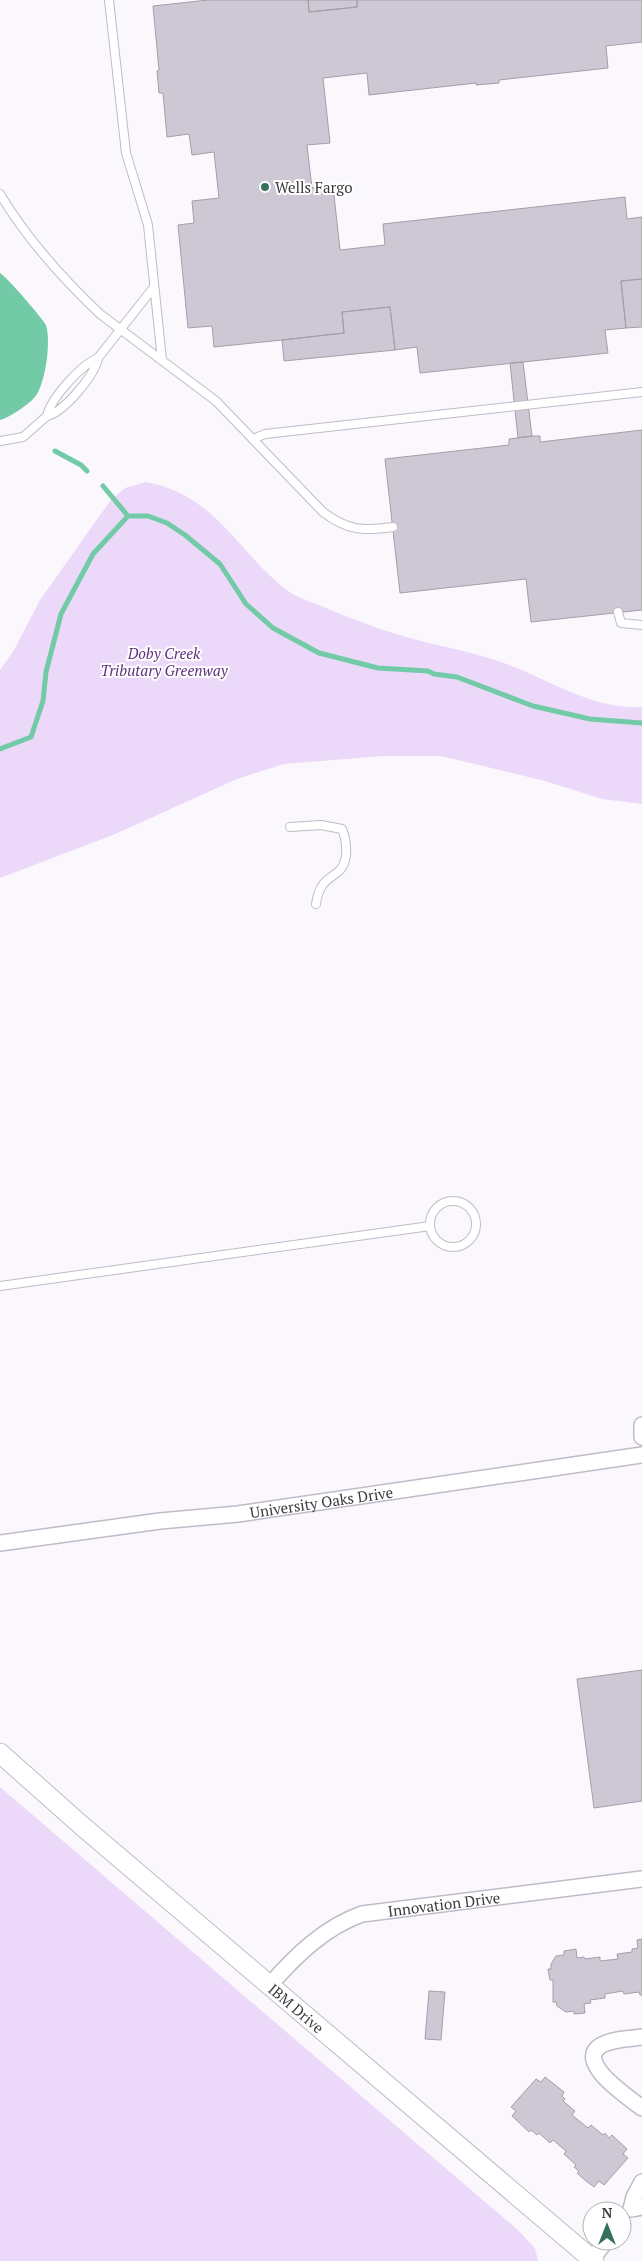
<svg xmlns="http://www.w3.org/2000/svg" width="642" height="2261" viewBox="0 0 642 2261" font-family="'PT Serif',serif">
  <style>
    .green { fill: #ecd9fa }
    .water { fill: #72caa7 }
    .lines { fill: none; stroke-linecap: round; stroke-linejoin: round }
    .stream { stroke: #72caa7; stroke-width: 5 }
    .building { fill: #cec7d4; stroke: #a49eaa }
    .service-casing { stroke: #c1bac7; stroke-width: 10 }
    .minor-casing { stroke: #c1bac7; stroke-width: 18 }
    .tertiary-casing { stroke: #c1bac7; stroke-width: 21 }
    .service { stroke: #fff; stroke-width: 8 }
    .minor { stroke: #fff; stroke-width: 15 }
    .tertiary { stroke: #fff; stroke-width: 19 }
    .poi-dot { fill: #36715b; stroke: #fff; stroke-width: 2 }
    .labels { text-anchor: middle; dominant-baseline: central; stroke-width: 4; stroke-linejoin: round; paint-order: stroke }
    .poi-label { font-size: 15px; fill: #3c393e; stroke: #fff; text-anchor: start }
    .park-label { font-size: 15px; font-style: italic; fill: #5f307c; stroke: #fff }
    .street-label { font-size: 15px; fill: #3c393e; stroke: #fff }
  </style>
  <rect width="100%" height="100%" fill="#fbf8fd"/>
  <!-- green -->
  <path class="green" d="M146,482C218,495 238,555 291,593C301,599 315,603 326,608C348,617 370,626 393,633C426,644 462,649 495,660C543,675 589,710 642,707V804L602,799L545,781L441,756H383L284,764L237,779L113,835L0,878V670L14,650L40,600L110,501L125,488Z
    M0,1787L518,2230L535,2248L538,2261H0Z"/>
  <!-- water -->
  <path class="water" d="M0,273C7,277 43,319 46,325C51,341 46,379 37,394C33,402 9,418 0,420Z"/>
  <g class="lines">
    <!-- stream -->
    <path class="stream" d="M55,451L81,465L87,471
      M103,486L128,516
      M0,749L31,737L43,701L46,672L61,614L93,554L128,516H148L167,523L185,535L220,564L246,604L273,628L319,653L378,668L428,671L434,674L457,677L533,706L590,719L642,723"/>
  </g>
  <!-- building -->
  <path class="building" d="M208,0H308L309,12L357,7V0H642V42L606,46L608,68L499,80V83L476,85V83L369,95L367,73L323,78L330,143L307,145L312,188L333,186L340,250L385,245L383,224L625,197L627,219L642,217V279L621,281L626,328L605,330L608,353L420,373L417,347L395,350L390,307L342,312L344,333L282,340L214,347L212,326L188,328L178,225L194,223L192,201L219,198L214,152L192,155L189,134L167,137L163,93H159L157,71L159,70L153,6Z
    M308,0H357V7L309,12Z
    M642,279V327L626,328L621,281Z
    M390,307L395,350L284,361L282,340L344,333L342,312Z
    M523,362L532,436L518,438L510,363Z
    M642,430V610L531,622L526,579L400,593L385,459L509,445V439L532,436H540V442Z
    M642,1670V1801L594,1808L577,1679Z
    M642,1939V1995H640L639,1992L624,1994L623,1991L605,1994V1998L590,2000L591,2003L584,2004L585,2013L574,2014V2011L566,2012L557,2006L556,2002H553V1980H550L548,1969H551V1964L556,1956L564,1955V1951L576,1949L577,1958L584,1957L585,1959L600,1957V1961L618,1959L617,1954L632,1952V1949L638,1948L637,1940Z
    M429,1991L445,1992L441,2040L425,2039Z
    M545,2077L564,2092L562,2096L565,2099L563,2101L575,2111L572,2115L588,2128L591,2125L603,2135L605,2133L609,2138L612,2135L627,2149L623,2154L628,2158L604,2185L599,2181L594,2187L586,2181L577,2173L579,2171L574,2167L576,2165L564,2154L566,2151L553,2140L550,2143L539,2133L537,2135L531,2130L529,2132L512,2116L516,2111L511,2107L536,2079L541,2082Z"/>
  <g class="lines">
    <!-- service casing -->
    <g class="service-casing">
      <path id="service" d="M109,0L126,153L148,225L162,360
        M0,194C27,239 62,278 100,314L216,401L323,512C348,531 363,531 393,527
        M98,358C95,375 64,412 47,416C51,398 81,365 98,358L154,287
        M253,439L265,434L642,392
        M0,441L23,437L47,416
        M618,612L621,623L642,625
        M290,827L321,825L342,829C347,841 349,860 340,870C334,876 326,879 322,886C318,891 317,898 316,904
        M430 1224a23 23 0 1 1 46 0a23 23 0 1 1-46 0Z
        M0,1286L430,1226"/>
    </g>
    <!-- minor casing -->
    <g class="minor-casing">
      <g id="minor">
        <path d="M642,1425V1437"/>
        <path id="s1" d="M0,1543L160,1521L238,1514L642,1455"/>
        <path id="s2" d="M270,1985C295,1956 325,1927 362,1914L642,1879"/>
        <path d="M642,2037C630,2039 611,2039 600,2046C575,2063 630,2098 642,2108"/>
        <path d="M642,2182L634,2197L631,2209L642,2207"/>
        <path d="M592,2259L606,2241"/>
      </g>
    </g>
    <!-- tertiary casing -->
    <g class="tertiary-casing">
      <g id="tertiary">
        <path id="s3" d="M0,1753L81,1825L594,2261"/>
      </g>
    </g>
    <!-- service -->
    <use href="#service" class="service"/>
    <!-- minor -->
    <use href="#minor" class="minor"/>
    <!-- tertiary -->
    <use href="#tertiary" class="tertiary"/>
  </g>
  <!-- markers -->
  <circle class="poi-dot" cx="265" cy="187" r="5"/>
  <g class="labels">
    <!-- poi labels -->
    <g class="poi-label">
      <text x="275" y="187">Wells Fargo</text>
    </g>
    <!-- park labels -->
    <g class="park-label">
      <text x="164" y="653">Doby Creek<tspan x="164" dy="17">Tributary Greenway</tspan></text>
    </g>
    <!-- street labels -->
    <g class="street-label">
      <text stroke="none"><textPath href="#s1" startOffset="324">University Oaks Drive</textPath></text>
      <text stroke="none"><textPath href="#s2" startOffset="200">Innovation Drive</textPath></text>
      <text stroke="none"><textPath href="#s3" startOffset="391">IBM Drive</textPath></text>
    </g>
  </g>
  <!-- north arrow -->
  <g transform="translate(607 2226)"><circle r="24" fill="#ffffff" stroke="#b1b0b2"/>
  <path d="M0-4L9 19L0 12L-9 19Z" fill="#36715b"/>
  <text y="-8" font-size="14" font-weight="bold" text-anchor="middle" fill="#3c393e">N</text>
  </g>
</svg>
